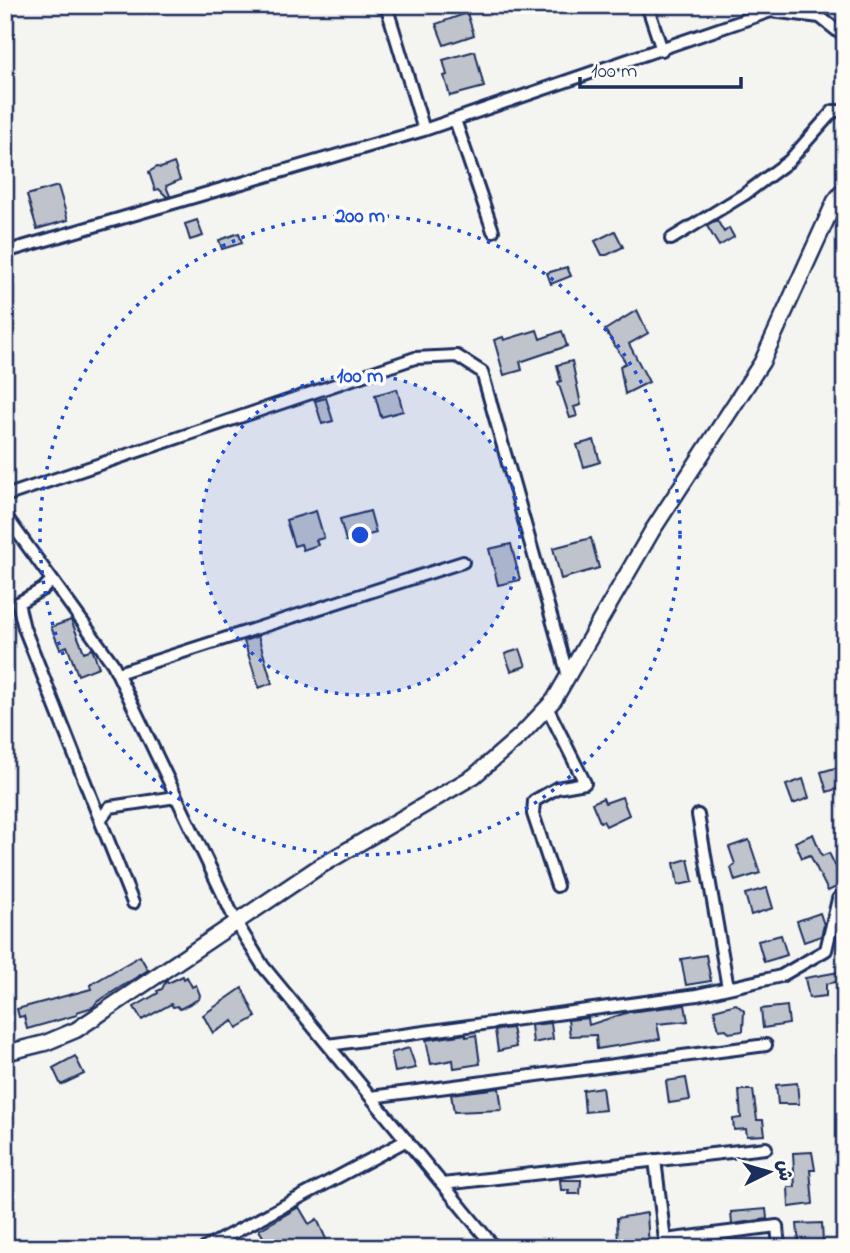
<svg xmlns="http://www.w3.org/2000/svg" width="850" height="1253" viewBox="0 0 850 1253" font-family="'Indie Flower','Playpen Sans Arabic',sans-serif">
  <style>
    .building { fill: #bfc3cc; stroke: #1b2f5e; stroke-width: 2 }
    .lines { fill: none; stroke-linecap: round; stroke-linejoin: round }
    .street-casing { stroke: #1b2f5e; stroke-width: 16 }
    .secondary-casing { stroke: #1b2f5e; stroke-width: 19 }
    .street { stroke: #fdfcf7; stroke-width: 10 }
    .secondary { stroke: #fdfcf7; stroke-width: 14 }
    .ring { fill: none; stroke: #1d4ed8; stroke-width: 3.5; stroke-dasharray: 3.5 7 }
    .centre { fill: #1d4ed8; stroke: #fdfcf7; stroke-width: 3.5 }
    .ring-label { font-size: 21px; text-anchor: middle; font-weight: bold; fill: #1d4ed8; stroke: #fdfcf7; stroke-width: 7; stroke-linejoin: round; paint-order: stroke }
  </style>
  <rect width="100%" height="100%" fill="#f4f4f1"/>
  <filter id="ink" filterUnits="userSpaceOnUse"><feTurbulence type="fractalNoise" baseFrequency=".0143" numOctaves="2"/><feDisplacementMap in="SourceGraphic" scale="14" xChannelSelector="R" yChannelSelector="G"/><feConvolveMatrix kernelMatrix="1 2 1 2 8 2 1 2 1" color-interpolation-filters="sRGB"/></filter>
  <g filter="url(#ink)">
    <!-- building -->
    <path class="building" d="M467,13L474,35L444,45L436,24Z
      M475,51L484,87L450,96L444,76L447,75L443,60Z
      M174,163L180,180L166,186L170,196L167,197L159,189L155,190L149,172L157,167L161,168Z
      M58,186L68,220L37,229L27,195Z
      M197,220L203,236L190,240L185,224Z
      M717,220L724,232L729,228L734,237L719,246L707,226Z
      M615,231L623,247L607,255H602L595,241Z
      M239,233L242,243L222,249L219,240Z
      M567,267L571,276L551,284L547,273Z
      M637,310L648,333L629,344L649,382L625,394L620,366L626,363L605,330Z
      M537,330L540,339L562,331L567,346L520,362L522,370L504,375L494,340L503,337L504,340Z
      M572,361L581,405L574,407L577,416L570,418L558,382L561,381L557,365Z
      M397,389L403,411L381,417L375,395Z
      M326,398L333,421L322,424L315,401Z
      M594,440L600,462L584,467L577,445Z
      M316,511L324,538L316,540L318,545L303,550L301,544L294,546L286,520Z
      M370,511L376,533L346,541L340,519Z
      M591,538L599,568L561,579L553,548Z
      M511,544L520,580L498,585L489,549Z
      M71,620L84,652L92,649L99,667L78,675L67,646L60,649L51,627Z
      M258,636L272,683L259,688L244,641Z
      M520,649L526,666L511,671L505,654Z
      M842,766L845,786L827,792L821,772Z
      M803,779L809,798L793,804L786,785Z
      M622,797L629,815L606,826L603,821L600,822L592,803L603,798L605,803Z
      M813,834L822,856L829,853L839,873L841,871L845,878V883L828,891L810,855L802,858L795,842Z
      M749,840L760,873L735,881L731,868L735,864L729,847Z
      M688,859L693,882L678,885L674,863Z
      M767,888L773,908L751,915L745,894Z
      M820,913L824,925L821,936L804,942L797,921Z
      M781,935L787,955L764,962L758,941Z
      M706,955L711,981L686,985L681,959Z
      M140,956L148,970L97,1002L93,1007L77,1012V1015L27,1029L24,1016L19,1017L17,1009L91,989L90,985Z
      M845,971V980L826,984V996L809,998L805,978Z
      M183,976L184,979L187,977L192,987L196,985L200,995L199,999L180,1009L177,1006L173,1007L171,1004L142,1020L134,1007L158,993L157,991L162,989L166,981L168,983Z
      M242,988L256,1017L237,1028L233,1021L213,1033L203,1015Z
      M736,1004L744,1011L743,1031L729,1033L726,1029L719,1030L714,1010Z
      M685,1005L688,1021L657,1024L660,1039L597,1049L596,1035L570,1036L568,1020L588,1018L589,1025L629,1012Z
      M787,1006L789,1024L763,1028L761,1009Z
      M551,1023L553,1039L533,1043L531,1025Z
      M512,1028L516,1047L498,1051L495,1030Z
      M466,1034V1037L476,1035L480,1064L454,1068L453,1060L431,1064L426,1040Z
      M409,1048L416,1068L395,1072L391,1053Z
      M75,1056L84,1074L61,1085L53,1068Z
      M686,1078L690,1100L669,1103L666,1081Z
      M797,1083L799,1104H778L776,1085Z
      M602,1087L605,1110L585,1112L583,1090Z
      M499,1088L502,1110L454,1112L451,1094Z
      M739,1090H753L757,1120H763L765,1135L747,1136L746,1129L734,1130L733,1119L741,1118Z
      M812,1152L815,1170H810L813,1204L789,1207L788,1187H795L793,1153Z
      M560,1180H581L580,1194H568L569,1190H561Z
      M299,1207L309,1224L317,1219L330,1248H270L259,1230Z
      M766,1209L767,1219L732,1224L731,1212Z
      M647,1213L649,1248L618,1247L617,1218Z
      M822,1223L823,1242L799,1244L797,1224Z"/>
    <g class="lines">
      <!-- street casing -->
      <g class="street-casing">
        <path id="street" d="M386,5L424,130
          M647,5L662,50
          M455,120L493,231
          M671,239L745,194L789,161L833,111H845
          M5,252L424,130L771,11L820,17L845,37
          M5,496L415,358L457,356L482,372L568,676
          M5,515L113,664L237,924L263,966L495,1248
          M52,580L43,589L18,603L24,628L133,903
          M118,673L463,562
          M547,707L585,783L557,788L534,801L533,814L557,886
          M698,815L728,988
          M100,820L110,807L176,797
          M328,1045L697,995L781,976L826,950L838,899L845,892
          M371,1097L766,1045
          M655,1160L665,1240L777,1226L779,1248
          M443,1184L766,1148
          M205,1248L407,1140"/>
      </g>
      <!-- secondary casing -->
      <g class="secondary-casing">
        <path id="secondary" d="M5,1053L45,1043L76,1030L317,868L474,776L520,736L554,700L652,531L762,362L835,201L845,188"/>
      </g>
      <!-- street -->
      <use href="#street" class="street"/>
      <!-- secondary -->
      <use href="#secondary" class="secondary"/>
    </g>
  </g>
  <!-- distance rings -->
  <circle cx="360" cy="535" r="160" fill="#1d4ed8" fill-opacity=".12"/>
  <g class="ring">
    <circle cx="360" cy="535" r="160"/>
    <circle cx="360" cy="535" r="320"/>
  </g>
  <circle cx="360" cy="535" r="10" class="centre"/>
  <g class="ring-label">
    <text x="360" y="222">200 m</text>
    <text x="360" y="382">100 m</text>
  </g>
  <!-- margin -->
  <rect width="850" height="1253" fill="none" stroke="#fdfcf7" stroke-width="28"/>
  <rect x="14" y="14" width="822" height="1225" fill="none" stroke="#1b2f5e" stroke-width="2.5" filter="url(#ink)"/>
  <!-- north arrow -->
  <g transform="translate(769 1172) rotate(85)" stroke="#fdfcf7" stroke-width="5" paint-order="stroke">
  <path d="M0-5L12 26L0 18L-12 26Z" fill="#1b2f5e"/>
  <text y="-10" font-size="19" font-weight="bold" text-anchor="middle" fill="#1b2f5e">ش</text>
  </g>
  <!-- scale -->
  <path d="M580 77v10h161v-10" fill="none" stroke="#1b2f5e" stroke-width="3.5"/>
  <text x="591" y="77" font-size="21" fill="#1b2f5e" stroke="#fdfcf7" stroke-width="5" paint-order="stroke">100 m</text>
</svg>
